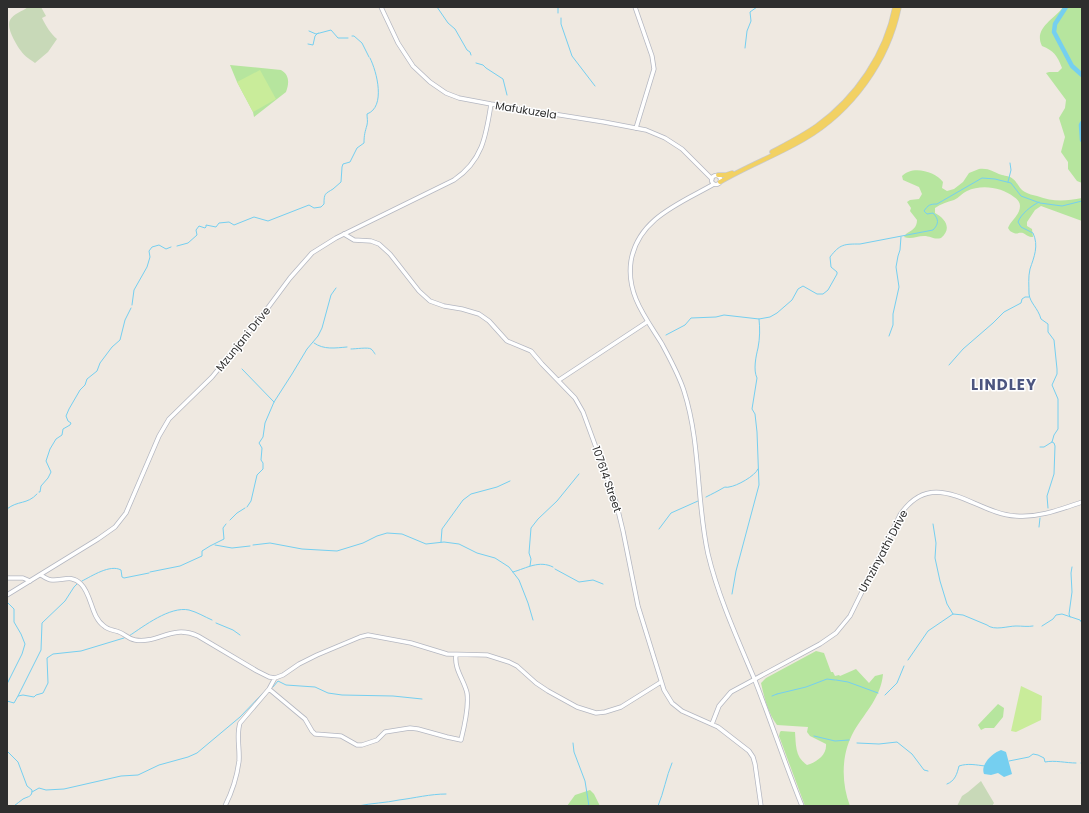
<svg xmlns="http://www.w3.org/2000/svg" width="1089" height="813" viewBox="0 0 1089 813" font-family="Poppins,sans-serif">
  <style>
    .green { fill: #b6e59e }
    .cemetery { fill: #c8d9b8 }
    .pitch { fill: #c9ec9a }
    .water { fill: #75cff0 }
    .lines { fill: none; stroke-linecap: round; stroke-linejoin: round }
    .stream { stroke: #75cff0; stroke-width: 1 }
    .river { stroke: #75cff0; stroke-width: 4.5 }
    .tertiary-casing { stroke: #b4b7c1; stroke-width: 5 }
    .secondary-casing { stroke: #b4b7c1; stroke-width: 5 }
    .primary-casing { stroke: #c9c9c9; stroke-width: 5.5 }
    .tertiary { stroke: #fff; stroke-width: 3.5 }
    .secondary { stroke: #fff; stroke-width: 3.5 }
    .primary { stroke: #f2d163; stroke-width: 4 }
    .labels { text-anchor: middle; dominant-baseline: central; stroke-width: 3; stroke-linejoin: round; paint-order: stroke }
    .street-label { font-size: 11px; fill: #2e2e2e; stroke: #fff }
    .district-label { font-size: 15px; font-weight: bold; letter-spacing: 1px; fill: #4d5680; stroke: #fff }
  </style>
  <rect width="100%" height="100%" fill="#efe9e1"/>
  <!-- green -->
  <path class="green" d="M1063,7H1082V183L1077,181L1068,169V162L1061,152L1065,137L1059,118L1065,108L1066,100L1046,73L1049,72H1058L1062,68C1057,55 1054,51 1042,46C1033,28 1055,19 1063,7Z
    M230,65L281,70C290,75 289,84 286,92L254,117L253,112L237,82Z
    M979,169C990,168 992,172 1002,175C1006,176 1010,176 1013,179C1018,183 1019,189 1025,192C1028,194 1033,195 1037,196C1053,202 1066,201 1082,198V221L1041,206L1035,210L1027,222V226L1032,229L1033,237C1028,237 1027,235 1023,233C1017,232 1018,236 1010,231L1008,228C1011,220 1020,215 1020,206C1020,202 1017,199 1014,197C1002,187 981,184 967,191C962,193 959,198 954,200C947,202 941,204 935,208V213C946,219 952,229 941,238C934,240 931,236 924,236C917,236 911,240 904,237L906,234C912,230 917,228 917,220L910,211L911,208L907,202L910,200L919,199L922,194L919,187L903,180L902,176C912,165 935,171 943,182L942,188L947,191L954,189L963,182L969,173Z
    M816,651L824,653L831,672H833L835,676L839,675L840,676L856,669L869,683L875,676L883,674C881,697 866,711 854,731C841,754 841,782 850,806H805L779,736L780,732L781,731L795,732C796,745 795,757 807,765C817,762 827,755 826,744L810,736L807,732L808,727L777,725C768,713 764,697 761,683L766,678Z
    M998,704L1004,708L1003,717L994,728H985L981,730L978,725Z
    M590,790L594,794L600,806H567L575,795Z"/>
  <!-- cemetery -->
  <path class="cemetery" d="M28,7H41L46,16L42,18C46,26 50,33 57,39L48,52L35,63C31,60 24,56 21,51C16,44 6,28 10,20C13,14 23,11 28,7Z
    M981,781L994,803L992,806H957L962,796L968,792Z"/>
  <!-- pitch -->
  <path class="pitch" d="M260,70L276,99L253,112L237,82Z
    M1021,686L1042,696L1041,720L1016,732L1011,731Z"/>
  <!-- water -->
  <path class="water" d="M1001,750L1006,752L1012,774L1004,777L998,773L991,775L984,774C980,764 993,753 1001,750Z"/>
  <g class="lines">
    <!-- stream -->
    <path class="stream" d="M437,7L448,23L455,29L467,50L470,52L471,55
      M558,7V13
      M561,18V24L572,56L595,86
      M309,31L316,34L331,30L338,38H348
      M352,36H354L362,43L369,57
      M308,44L313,45L315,36L318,33
      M745,48L747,31L751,21L750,12L757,7
      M476,63L483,65L486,68L503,79L507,95
      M1008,182L1011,170L1010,163
      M1039,202C1031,206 1021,214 1018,222L1021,227L1033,233C1039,246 1034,257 1030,269C1028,277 1029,286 1029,294C1030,303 1038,308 1041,319L1048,324V332L1054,340L1057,369V374L1052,385L1058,399V429L1054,435L1052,442L1044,447H1040
      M177,246L188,243L197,235L196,230L199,226L205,228L206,227V225L216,227L219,223L229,222L234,225L254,217L268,221L309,205L314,208L321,207L324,204C324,193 325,194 333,189C336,187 338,184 341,182L342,167L343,164L350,162L357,148L364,143C364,135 365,132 367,125C368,121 367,118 367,114C386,107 377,72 370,58
      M132,305L134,290L147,267L150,257L149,251L152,247L159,245L166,249L171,247
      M666,335L685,325L691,318L716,317L724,315L759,319L770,317L777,313L792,300L798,289L803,286L817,294H823L828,290L837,274V272L831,267L830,257C840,244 844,244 860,244L933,230C939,224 939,219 933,213L927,214L924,211C928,205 930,204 937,204L982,178L995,179L1011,183L1021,196L1040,203L1062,206L1082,201
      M889,336L893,325V314L899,287L896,267L898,256L900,250L901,237
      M314,343C324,350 335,348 347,347
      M351,349C355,349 369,347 371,349C372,349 375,354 375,354
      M949,365L963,349L993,323L1004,312L1021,303L1022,299L1025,297H1029
      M242,369L274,402
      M39,492H40L41,486L48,478L51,472L46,461L50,449L56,439L62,435L63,429L70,425L71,423L68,421L66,416L69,409L80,390L85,385L87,379L97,371L100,363L112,347L120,340L125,320L131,308
      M706,497C712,494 718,491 723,488C726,486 726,488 729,487C737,486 755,476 758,469
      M247,507L251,501L257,475L263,469V463L261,460L262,448L259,443L263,437L265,423L274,402L292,374L307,349L318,336L322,328L331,295L336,288
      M1048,508L1047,496L1054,474L1055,446L1054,443L1052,442
      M7,509C18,500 27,505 37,494
      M230,520L237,513L245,508
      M933,524L936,543L935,558L940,581L947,604L953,614
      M1039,527L1040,518
      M659,529L671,513L698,501
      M441,542L442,529L463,500L471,494L497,487L510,481
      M215,545L232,548L250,546
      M253,545L270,543L302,549L337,551L363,543L377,536L387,533L402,534L426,544L444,542L459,544L477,553L495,558L509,567L519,580L528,603L533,620
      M530,566L531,559L529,553L531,528L538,519L557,501L579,474
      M555,569L579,582L593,580L603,584
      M150,572L180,566L202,556V551L210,546L224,539L223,528L226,524
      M513,572C527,568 539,560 553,567
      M82,581C92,576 110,564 121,570L122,577L124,578L149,573
      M732,594L736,571L759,485L757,432L755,414L752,409L757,378C753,370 756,356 758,348C760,338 760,328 759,319
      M7,602L14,609V622L21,634L25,644L22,654L7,684
      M1070,617L1069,614L1072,592L1071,573L1072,567
      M216,623L233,630L240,635
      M1042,626L1053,619L1056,615L1062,614L1080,620L1082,623
      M129,636C144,626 170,606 189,610C197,612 205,617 212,620
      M908,660L928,631L953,614L963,615L987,625C994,631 1008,626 1016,626C1022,626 1028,627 1033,626
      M836,680L848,682L878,693
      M273,687L278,681L286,685L315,687L328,693L342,695L393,696L422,699
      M777,694L806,687L827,679L835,680
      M885,695L897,683L904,666
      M18,696L41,650L42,623L65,601L74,587L78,583
      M772,696L777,694
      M7,701L14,703L18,696L23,695L34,697L36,695L43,693L48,683L47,658L53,654L81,651L124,638
      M814,736L835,741L849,740
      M573,743L574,752L585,781L589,806
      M857,743L879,744L897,742L912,754L924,770L928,771
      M7,751L18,762L27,786L32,790C32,797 29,796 23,799C20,801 17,804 14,806
      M1009,761L1029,757L1033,754L1038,755L1044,758L1045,762C1055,760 1066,763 1076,763
      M1081,763H1082
      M947,784C955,781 957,774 959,766C968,763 976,765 985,766
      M32,792L39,788L46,790L64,789L121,776L138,775L159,765L188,757L197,753L240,717L265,691
      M358,806C372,803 385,803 399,800C415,798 430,794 446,794
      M658,806C664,792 666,777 672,763"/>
    <!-- river -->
    <path class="river" d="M1066,7L1055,24L1054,32L1072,66L1082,75
      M1082,123L1081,125L1082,140"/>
    <!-- tertiary casing -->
    <g class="tertiary-casing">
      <path id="tertiary" d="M635,7L652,56L654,69L636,128
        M344,234L354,240L371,241L379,244L390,254L419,291L430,301L444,306L462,309L479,314L489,321L507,341L531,351L542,364L575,398L583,412L616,502L623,531L638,606L664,690L672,703L682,711L718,727L749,751L753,757L755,764L761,806
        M559,380L647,322
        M41,575C44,577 48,580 52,580C63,581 71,574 81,584C92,595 91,617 104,626C108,630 114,630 119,632C125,634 128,639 135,640C158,644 172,624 198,636L257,671L269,677L275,678L283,675L299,664L317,655L360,637L368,635L411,643L447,654L487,655L509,662L517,666L536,683L548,691L577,707L596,713L605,712L621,707L661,682
        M7,578H23L30,581
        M269,689L305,719L312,731L315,734L341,736L357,745H362L377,740L385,732L410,728L418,729L447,737L461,740C464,728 469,706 467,693C464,680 454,669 456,655
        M712,724L719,706L731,692L820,644L836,633L850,616L900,515C934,464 975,514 1016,516C1039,518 1061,509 1082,502
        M225,806C232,792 237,777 239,761C240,748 236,735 240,723L269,689L275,678"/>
    </g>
    <!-- secondary casing -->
    <g class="secondary-casing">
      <path id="secondary" d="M381,7L398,43L413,66L430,82L446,93L459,98L491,104L604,122L646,130L665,138L682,149L712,179
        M711.5 180a4.5 4.5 0 1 1 9 0a4.5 4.5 0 1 1-9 0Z
        M714,184C681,203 638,218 631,261C626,294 646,318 662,344C670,359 679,375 684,391C701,444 696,500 708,554C718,596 737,638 754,678C771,721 785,764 802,806
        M7,595L98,539L115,527L126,513L159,436L169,419L212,377L264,313L290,278L312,253L336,238L454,180C482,161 486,137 491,104"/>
    </g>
    <!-- primary casing -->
    <g class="primary-casing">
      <path id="primary" d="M772,152C787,144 803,136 817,126C856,98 886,54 895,7
        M718,175H726L732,173
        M720,182C747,166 777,155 804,139C852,111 888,61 899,7"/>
    </g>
    <!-- tertiary -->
    <use href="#tertiary" class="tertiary"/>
    <!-- secondary -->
    <use href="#secondary" class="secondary"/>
    <!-- primary -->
    <use href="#primary" class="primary"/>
  </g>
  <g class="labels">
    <!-- street labels -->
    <g class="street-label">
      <text transform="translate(526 110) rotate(9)">Mafukuzela</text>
      <text transform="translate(243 339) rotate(-51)">Mzunjani Drive</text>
      <text transform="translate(607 479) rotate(71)">107614 Street</text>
      <text transform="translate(883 551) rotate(-62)">Umzinyathi Drive</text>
    </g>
    <!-- district labels -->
    <g class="district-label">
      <text x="1004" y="384">LINDLEY</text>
    </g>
  </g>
  <!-- border -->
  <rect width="1089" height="813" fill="none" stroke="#2e2e2e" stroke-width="16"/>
</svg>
